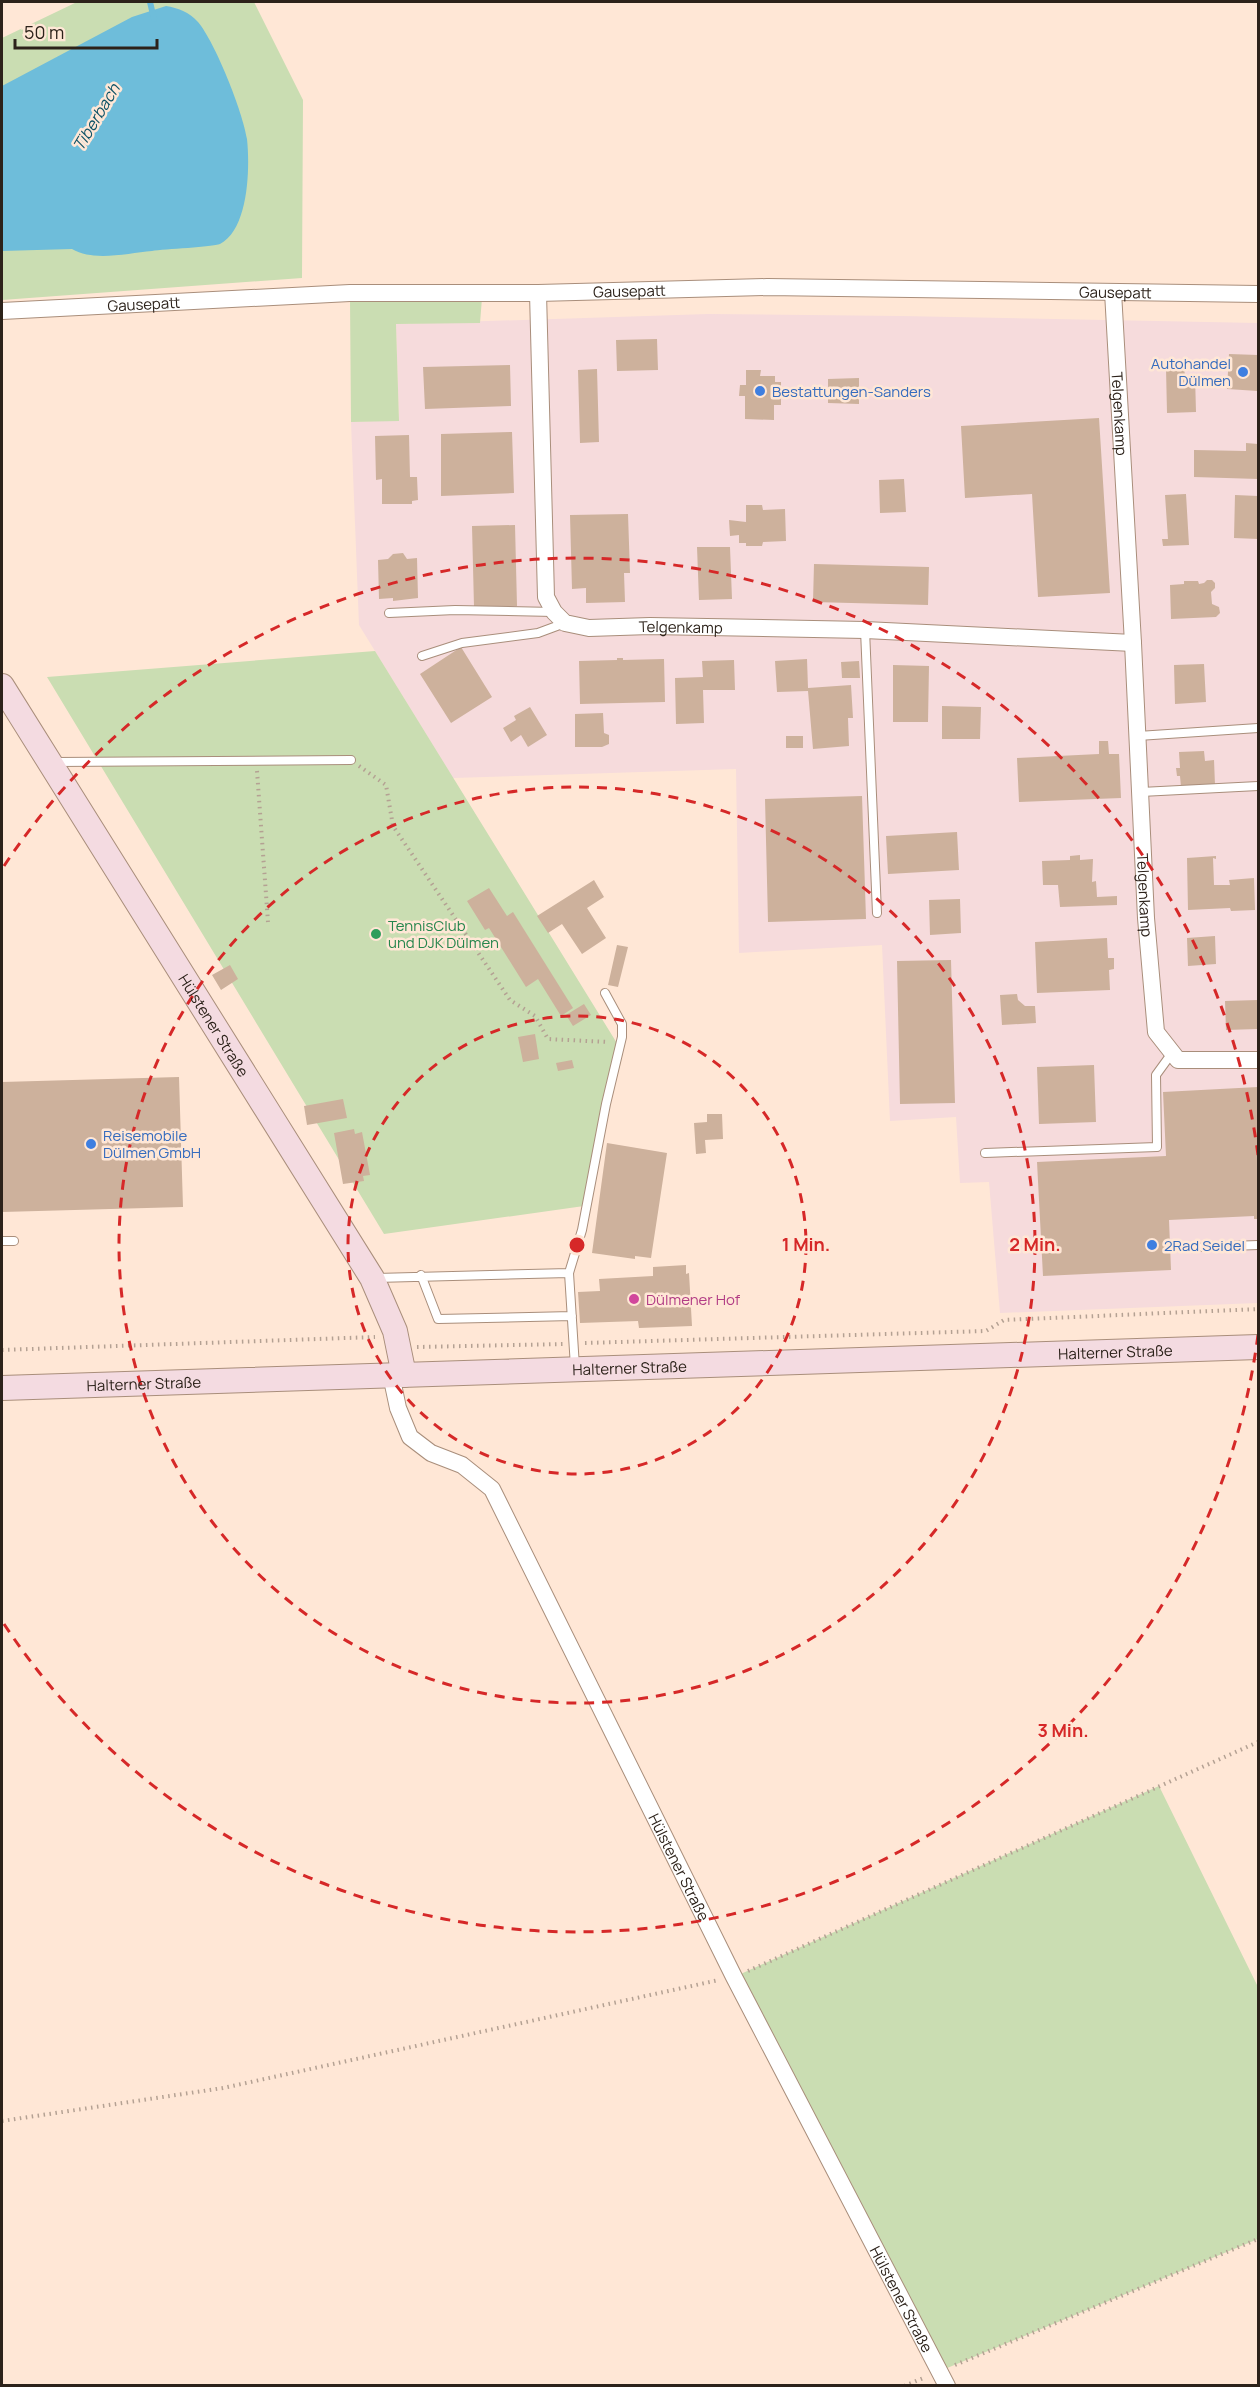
<svg xmlns="http://www.w3.org/2000/svg" width="1260" height="2387" viewBox="0 0 1260 2387" font-family="Manrope,sans-serif">
  <style>
    .industrial { fill: #f6dbdc }
    .green { fill: #caddb2 }
    .water { fill: #6ebdda }
    .lines { fill: none; stroke-linecap: round; stroke-linejoin: round }
    .stream { stroke: #6ebdda; stroke-width: 6 }
    .building { fill: #cdb19c }
    .lane-casing { stroke: #a98e7b; stroke-width: 10 }
    .street-casing { stroke: #a98e7b; stroke-width: 18 }
    .secondary-casing { stroke: #a98e7b; stroke-width: 26 }
    .path { stroke: #b4a193; stroke-width: 4; stroke-dasharray: 1.5 4.5; stroke-linecap: butt }
    .lane { stroke: #fff; stroke-width: 8 }
    .street { stroke: #fff; stroke-width: 16 }
    .secondary { stroke: #f4dbe1; stroke-width: 24 }
    .ring { fill: none; stroke: #d62828; stroke-width: 3; stroke-dasharray: 10 8 }
    .shop-dot { fill: #3f7fe0; stroke: #ffe7d6; stroke-width: 2 }
    .leisure-dot { fill: #2e9e5b; stroke: #ffe7d6; stroke-width: 2 }
    .hotel-dot { fill: #d1479c; stroke: #ffe7d6; stroke-width: 2 }
    .labels { text-anchor: middle; dominant-baseline: central; stroke-width: 5; stroke-linejoin: round; paint-order: stroke }
    .street-label { font-size: 15px; fill: #2c221a; stroke: #ffe7d6 }
    .shop-label { font-size: 15px; fill: #366cbe; stroke: #ffe7d6; text-anchor: start }
    .leisure-label { font-size: 15px; fill: #27864d; stroke: #ffe7d6; text-anchor: start }
    .hotel-label { font-size: 15px; fill: #b23c85; stroke: #ffe7d6; text-anchor: start }
    .water-label { font-size: 16px; font-style: italic; fill: #0f5367; stroke: #ffe7d6 }
    .centre { fill: #d62828; stroke: #ffe7d6; stroke-width: 3 }
    .ring-label { font-size: 18px; text-anchor: middle; font-weight: bold; fill: #d62828; stroke: #ffe7d6; stroke-width: 5; stroke-linejoin: round; paint-order: stroke }
  </style>
  <rect width="100%" height="100%" fill="#ffe7d6"/>
  <!-- industrial -->
  <path class="industrial" d="M708,314L901,316L1258,323V1303L1000,1313L989,1182L960,1183L956,1117L890,1121L882,945L739,953L736,769L453,778L359,625L351,422L399,420L396,324Z"/>
  <!-- green -->
  <path class="green" d="M77,2H254L303,100L302,278L2,300V38Z
    M482,298L480,323L396,324L399,421L351,422L350,299Z
    M375,651L623,1053L584,1206L384,1234L47,677Z
    M1159,1786L1258,1987V2239L940,2371L734,1977Z"/>
  <!-- water -->
  <path class="water" d="M166,6C178,8 189,12 198,22C215,42 243,112 247,139C250,167 249,229 220,244C213,247 164,249 152,251C128,253 94,262 72,249L2,251V86L132,17Z"/>
  <g class="lines">
    <!-- stream -->
    <path class="stream" d="M150,2L154,19"/>
  </g>
  <!-- building -->
  <path class="building" d="M657,339L658,370L617,371L616,340Z
    M1229,354L1258,355V391L1227,389Z
    M510,365L511,406L425,409L423,367Z
    M1184,367L1185,376H1195L1196,412L1167,413L1166,368Z
    M597,369L599,442L580,443L578,370Z
    M746,370H761L760,376H775V382H781V405H774V420L745,419V396H739L740,385H746Z
    M859,378V404L828,403V379Z
    M1099,418L1110,593L1038,597L1032,494L965,498L961,426Z
    M512,432L514,493L441,496V434Z
    M409,435L410,477H417L418,500L412,501V504H382V479L376,480L375,436Z
    M1246,443L1258,444V479L1194,477V450L1246,451Z
    M904,479L906,512L880,513L879,480Z
    M1186,494L1189,545L1163,546L1162,539H1168L1165,495Z
    M1235,495L1258,496V539L1234,538Z
    M746,505H762L763,510L785,509L786,541L763,542L762,546H746V543H739V535L730,536L729,520L746,522Z
    M628,514L630,573H624L625,602L586,603V588L572,589L570,515Z
    M515,525L517,606L474,607L472,526Z
    M697,547H730L732,599L699,600Z
    M403,553L407,559L417,558L418,598L393,601V598L379,599L378,560L388,559L393,554Z
    M814,564L929,567L928,605L813,602Z
    M1207,580H1212L1215,583V588L1211,592L1212,604L1219,607L1220,613L1216,617L1171,619L1170,585L1184,584V581H1198L1199,584L1204,583Z
    M461,647L492,697L451,723L420,674Z
    M617,658H623V660L664,659L665,702L580,704L579,661L617,660Z
    M807,659L808,688L851,685L853,718H848L849,746L813,749L808,691L777,692L775,661Z
    M734,660L735,690H703L704,723L676,724L675,678L703,677L702,661Z
    M859,661L860,678H842L841,662Z
    M1204,664L1206,702L1175,704L1174,665Z
    M893,665L929,666L928,722H893Z
    M942,706L981,707L980,739H942Z
    M530,707L547,735L528,747L521,735L511,742L503,728L516,720L514,716Z
    M603,713L604,733L609,735V744L602,747H575V714Z
    M786,736H803V748H786Z
    M1099,741H1108L1109,754H1119L1121,798L1019,802L1017,758L1099,754Z
    M1204,751L1205,761L1214,760L1215,785L1181,787L1180,776H1177L1176,768H1180L1179,752Z
    M862,796L866,919L768,922L765,799Z
    M957,832L959,870L888,874L886,836Z
    M1080,855V860L1093,859L1092,882L1096,881L1097,897L1117,896V905L1060,907L1058,885H1043L1042,861L1070,860V856Z
    M1216,856V859L1213,858L1214,885H1230L1229,880L1254,878L1255,910L1231,911L1230,908L1188,910L1187,858Z
    M594,880L604,897L587,908L606,938L582,954L562,924L548,933L537,916Z
    M489,888L507,916L513,912L573,1008L561,1016L538,979L526,987L489,928L485,930L467,901Z
    M960,899L961,933L930,935L929,900Z
    M1215,936L1216,964L1188,966L1187,938Z
    M1107,938L1108,958H1114V969L1109,970L1110,990L1037,993L1035,942Z
    M617,945L628,947L618,987L608,985Z
    M951,960L955,1103L900,1104L897,961Z
    M230,965L238,979L221,990L212,975Z
    M1017,994L1018,1000L1025,1006H1035L1036,1023L1002,1025L1000,995Z
    M1258,1000V1029L1226,1030L1225,1001Z
    M584,1004L591,1015L573,1026L566,1015Z
    M535,1034L539,1059L523,1062L518,1037Z
    M572,1060L574,1068L558,1071L556,1063Z
    M1094,1065L1096,1122L1039,1124L1037,1067Z
    M179,1077L183,1207L2,1212V1082Z
    M1258,1087V1219H1254V1216L1169,1220L1171,1270L1043,1276L1037,1162L1166,1156L1163,1092Z
    M343,1099L347,1118L307,1125L304,1106Z
    M707,1114H722L723,1139L705,1140L706,1153L696,1154L694,1123L707,1122Z
    M354,1129L355,1134L362,1132L370,1175L363,1176L364,1181L343,1184L334,1133Z
    M607,1143L667,1153L651,1258L635,1256V1259L592,1253Z
    M686,1265V1274L689,1273L692,1326L639,1328L638,1321L580,1323L578,1292L600,1291L599,1279L653,1276V1267Z"/>
  <g class="lines">
    <!-- lane casing -->
    <g class="lane-casing">
      <path id="lane" d="M389,613L455,610L554,612
        M865,630L877,913
        M422,656L462,643L538,633L565,623
        M1138,736L1258,728
        M55,762L351,760
        M1141,792L1258,786
        M985,1153L1157,1147L1156,1075L1172,1053
        M2,1241H14
        M1203,1247L1258,1245
        M569,1273L582,1230L606,1104L622,1037V1024L605,993
        M421,1275L438,1319L572,1316
        M376,1278L569,1273L575,1367"/>
    </g>
    <!-- street casing -->
    <g class="street-casing">
      <g id="street">
        <path id="s1" d="M1113,292L1133,643L1146,918L1156,1032L1178,1060H1258"/>
        <path id="s2" d="M538,293L546,597L554,612L565,623L589,628L650,626L865,630L1133,643"/>
        <path id="s3" d="M2,311L350,293H538L767,287L1258,294"/>
        <path id="s4" d="M391,1375L398,1408L410,1437L431,1453L462,1465L492,1489L734,1977L947,2386"/>
      </g>
    </g>
    <!-- secondary casing -->
    <g class="secondary-casing">
      <g id="secondary">
        <path id="s5" d="M2,686L372,1278L395,1331L404,1375"/>
        <path id="s6" d="M2,1388L1258,1347"/>
      </g>
    </g>
    <!-- path -->
    <path class="path" d="M359,766L386,785L393,826L510,1000L535,1016L548,1039L608,1042
      M257,771L268,922
      M585,1343L986,1331L1004,1320L1258,1309
      M417,1347L563,1344
      M2,1350L375,1337
      M748,1971L1258,1742
      M2,2121L223,2088L719,1980
      M955,2365L1258,2239
      M904,2386L926,2377"/>
    <!-- lane -->
    <use href="#lane" class="lane"/>
    <!-- street -->
    <use href="#street" class="street"/>
    <!-- secondary -->
    <use href="#secondary" class="secondary"/>
  </g>
  <!-- distance rings -->
  <g class="ring">
    <circle cx="577" cy="1245" r="229"/>
    <circle cx="577" cy="1245" r="458"/>
    <path d="M1258 1335A687 687 0 0 1 4 1624M4 866A687 687 0 0 1 1258 1155"/>
  </g>
  <!-- markers -->
  <g class="shop-dot">
    <circle cx="1243" cy="372" r="6"/>
    <circle cx="760" cy="391" r="6"/>
    <circle cx="91" cy="1144" r="6"/>
    <circle cx="1152" cy="1245" r="6"/>
  </g>
  <circle class="leisure-dot" cx="376" cy="934" r="6"/>
  <circle class="hotel-dot" cx="634" cy="1299" r="6"/>
  <g class="labels">
    <!-- street labels -->
    <g class="street-label">
      <text stroke="none"><textPath href="#s3" startOffset="628">Gausepatt</textPath></text>
      <text stroke="none"><textPath href="#s3" startOffset="1114">Gausepatt</textPath></text>
      <text stroke="none"><textPath href="#s3" startOffset="142">Gausepatt</textPath></text>
      <text stroke="none"><textPath href="#s1" startOffset="122">Telgenkamp</textPath></text>
      <text stroke="none"><textPath href="#s2" startOffset="453">Telgenkamp</textPath></text>
      <text stroke="none"><textPath href="#s1" startOffset="604">Telgenkamp</textPath></text>
      <text stroke="none"><textPath href="#s5" startOffset="400">Hülstener Straße</textPath></text>
      <text stroke="none"><textPath href="#s6" startOffset="1114">Halterner Straße</textPath></text>
      <text stroke="none"><textPath href="#s6" startOffset="628">Halterner Straße</textPath></text>
      <text stroke="none"><textPath href="#s6" startOffset="142">Halterner Straße</textPath></text>
      <text stroke="none"><textPath href="#s4" startOffset="585">Hülstener Straße</textPath></text>
      <text stroke="none"><textPath href="#s4" startOffset="1071">Hülstener Straße</textPath></text>
    </g>
    <!-- shop labels -->
    <g class="shop-label">
      <text x="1231" y="363" text-anchor="end">Autohandel<tspan x="1231" dy="17">Dülmen</tspan></text>
      <text x="772" y="391">Bestattungen-Sanders</text>
      <text x="103" y="1135">Reisemobile<tspan x="103" dy="17">Dülmen GmbH</tspan></text>
      <text x="1164" y="1245">2Rad Seidel</text>
    </g>
    <!-- leisure labels -->
    <g class="leisure-label">
      <text x="388" y="925">TennisClub<tspan x="388" dy="17">und DJK Dülmen</tspan></text>
    </g>
    <!-- hotel labels -->
    <g class="hotel-label">
      <text x="646" y="1299">Dülmener Hof</text>
    </g>
    <!-- water labels -->
    <g class="water-label">
      <text transform="translate(96 117) rotate(-59)">Tiberbach</text>
    </g>
  </g>
  <circle cx="577" cy="1245" r="9" class="centre"/>
  <g class="ring-label">
    <text x="806" y="1251">1 Min.</text>
    <text x="1035" y="1251">2 Min.</text>
    <text x="1063" y="1737">3 Min.</text>
  </g>
  <!-- border -->
  <rect width="1260" height="2387" fill="none" stroke="#2c221a" stroke-width="6"/>
  <!-- scale -->
  <path d="M15 39v9h142v-9" fill="none" stroke="#2c221a" stroke-width="3"/>
  <text x="24" y="39" font-size="18" fill="#2c221a" stroke="#ffe7d6" stroke-width="4.5" paint-order="stroke">50 m</text>
</svg>
